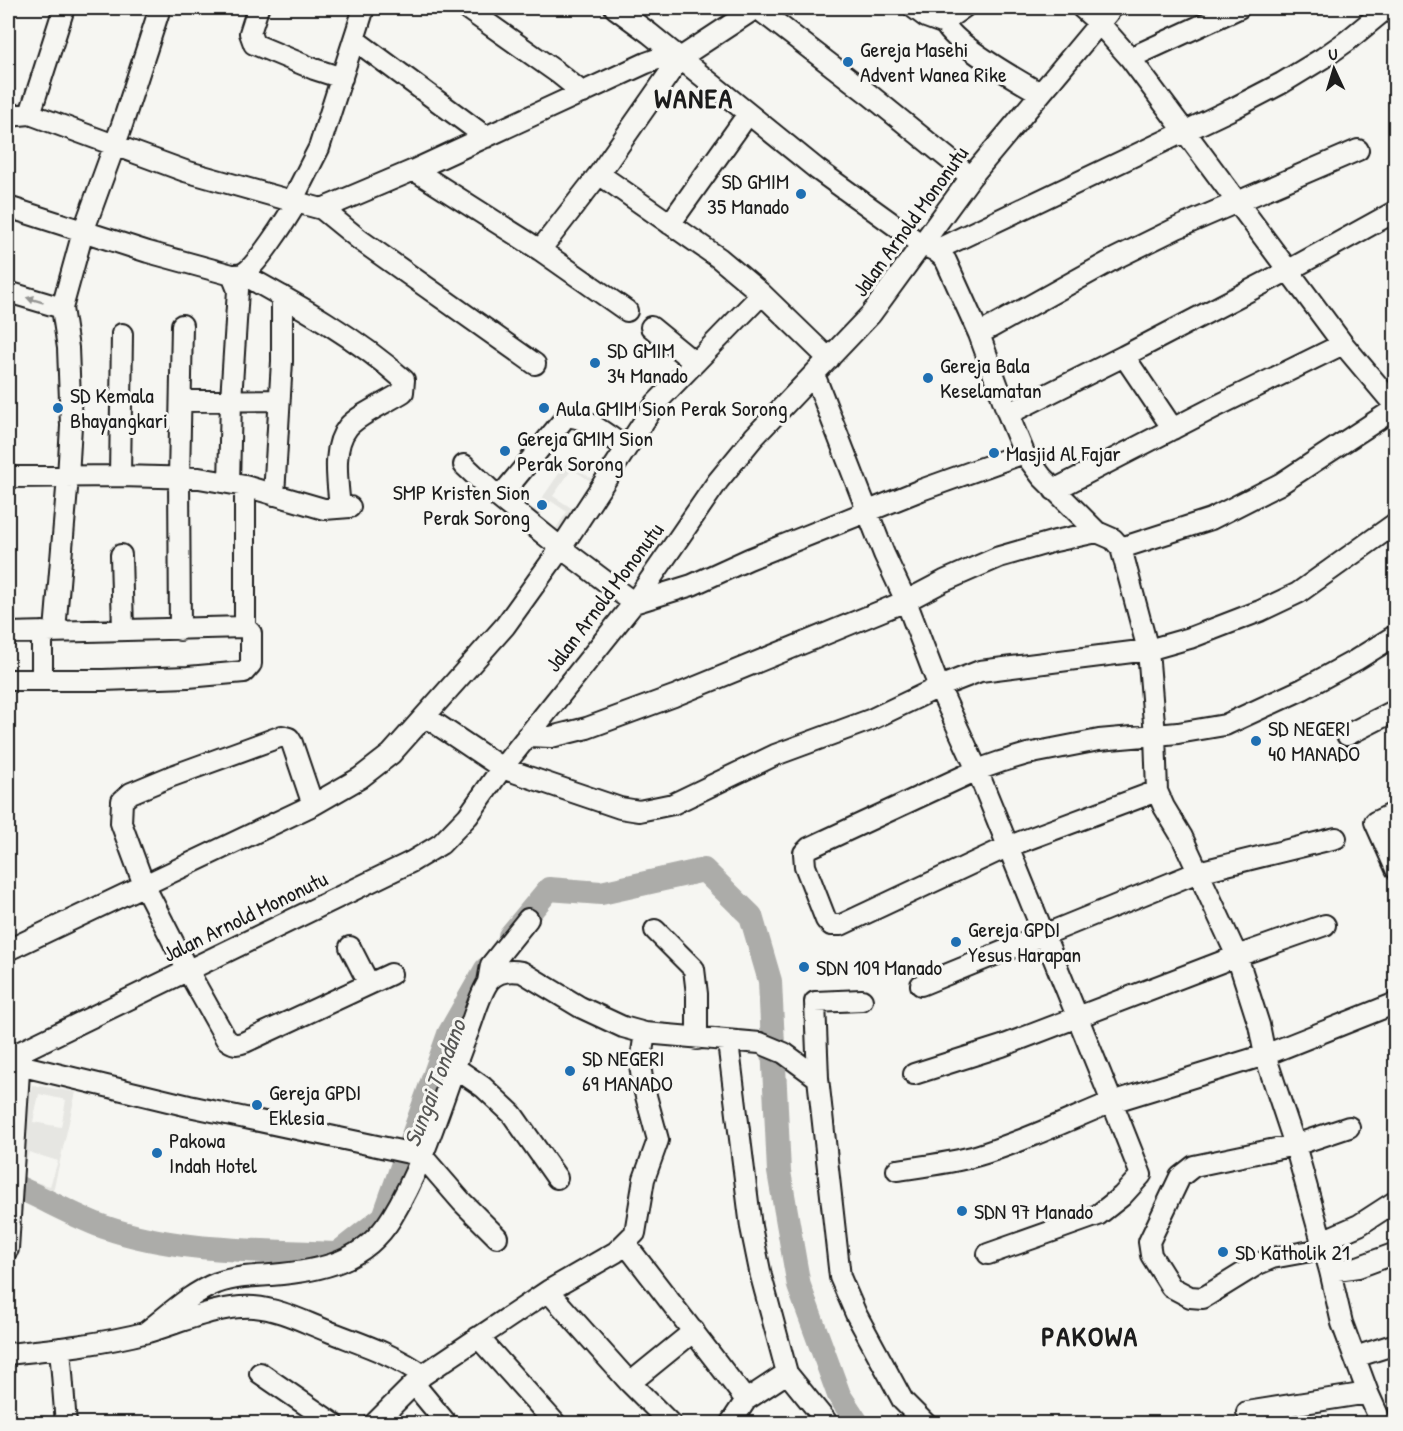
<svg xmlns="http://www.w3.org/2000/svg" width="1403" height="1431" viewBox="0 0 1403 1431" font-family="'Patrick Hand',sans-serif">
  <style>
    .built { fill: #e6e6e2; fill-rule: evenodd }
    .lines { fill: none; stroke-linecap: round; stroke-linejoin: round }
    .river { stroke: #acaca9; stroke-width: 24 }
    .minor-casing { stroke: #1c1c1c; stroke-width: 24 }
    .minor { stroke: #f6f6f2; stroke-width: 20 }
    .oneway { fill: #949492 }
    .poi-dot { fill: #1f6fb2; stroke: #f6f6f2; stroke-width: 2 }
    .labels { text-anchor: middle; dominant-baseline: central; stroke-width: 6; stroke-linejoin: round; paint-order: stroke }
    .poi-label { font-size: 22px; fill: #1c1c1c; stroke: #f6f6f2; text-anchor: start }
    .street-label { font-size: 22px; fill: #1c1c1c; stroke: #f6f6f2 }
    .water-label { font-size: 24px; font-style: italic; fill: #565654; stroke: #f6f6f2 }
    .district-label { font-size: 28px; font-weight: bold; letter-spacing: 1.5px; fill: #1c1c1c; stroke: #f6f6f2 }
  </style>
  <rect width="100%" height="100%" fill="#f6f6f2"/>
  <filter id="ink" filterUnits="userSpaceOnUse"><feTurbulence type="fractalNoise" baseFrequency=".0167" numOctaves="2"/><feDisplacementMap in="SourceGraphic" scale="12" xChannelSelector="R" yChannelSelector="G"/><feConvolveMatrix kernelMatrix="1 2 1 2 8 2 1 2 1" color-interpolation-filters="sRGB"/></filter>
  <g filter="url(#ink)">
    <!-- built -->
    <path class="built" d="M567,462L598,483L554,539L527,520ZM572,469L592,482L573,509L553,496ZM551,501L567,512L552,534L535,522Z
      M32,1085L76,1092L53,1191L18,1179L20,1133ZM39,1094L66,1100L61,1127L33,1122ZM29,1152L58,1161L50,1186L21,1178Z"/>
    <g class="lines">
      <!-- river -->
      <path class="river" d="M510,936L549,889L601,893L704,870L751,916L770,981L779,1172L799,1286L839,1395L858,1424
        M8,1183C40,1196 71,1215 104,1227C179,1253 259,1250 337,1254L384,1217L449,1034L486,969"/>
      <!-- minor casing -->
      <g class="minor-casing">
        <path id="minor" d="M258,8L250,33L254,44L314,69L342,78
          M364,8L319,148L292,201L322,209L414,170L646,63L674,53
          M466,8L558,73L583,93
          M615,8L649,33L818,170L922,245C933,249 939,252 946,261L979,334L1008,414L1024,453L1042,477L1097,532
          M757,8L870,95L971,177
          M914,8L926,17L945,24
          M963,8L950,17L945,24C954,44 1019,81 1040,93
          M1082,8L1099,23L1130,58L1343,344
          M355,40L486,137
          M1130,58L1239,8
          M30,114L64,8
          M8,116L30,114L185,171L292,201
          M414,170L540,250L627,311
          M599,174L719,258L762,294L829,359
          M8,207L148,252L232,275C235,275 239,275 242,274C255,269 288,217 296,203
          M322,209L360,240L535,364
          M670,224L748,114
          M540,250L599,174L680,58L756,8
          M936,250L1234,108L1282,83L1323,58L1347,41L1387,8
          M242,274C298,305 356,337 404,380L403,392C389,401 358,415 348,427C331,448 338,483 340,508
          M8,292L62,308
          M651,327L695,363
          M979,334L1116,258L1177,228L1358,150
          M1124,356L1289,270L1396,211
          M814,374L884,554L906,601L939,687L977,770L1112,1102L1265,1055L1295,1145L1330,1271L1342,1323L1368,1393L1382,1424
          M181,401L279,400
          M1008,414L1124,356L1173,429
          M464,465L499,498L561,548L656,403L762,294
          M120,476L122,334
          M8,477L120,476L199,478L245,486L324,509L350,507
          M229,483L231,400L238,290L232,275
          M245,486V627
          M1054,490L1213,408L1343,344L1396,407
          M274,495L282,361V296
          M499,498L565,418C580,412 613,439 626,448
          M1121,548L1211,519L1280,484L1396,408
          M121,555L123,630
          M180,630L179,478L182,325
          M55,631L68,477L71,426L68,348L62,308L83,232L122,125L160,8
          M42,632V679
          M8,633L245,627L251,633V664L244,672L188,677L103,680H8
          M426,717L502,768L620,808L639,811L673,804L775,755L870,720L939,687L980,671L1148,650L1190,638L1260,611L1298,593L1396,523
          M1347,735L1396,710
          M527,736L551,737L587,728L674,696L906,601L944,581L999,557L1055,541L1097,532L1113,539L1121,548L1148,650L1155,735L1157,791L1164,807L1182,837L1237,956L1259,1025L1265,1055L1396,1003
          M1157,791L1007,847L841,925H831L826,920L805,866L804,853L809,848L977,770L1000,762L1027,754L1099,740L1178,733L1225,725L1303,689L1356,660L1396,635
          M313,805L292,743L289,738L282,736L172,776L131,793L122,801L121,823L144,885L188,971L226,1039C233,1045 237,1045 245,1042L391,974
          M1396,812L1375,822L1396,869
          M655,930L694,969L697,994V1039
          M350,947L369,984
          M8,950L313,805L360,778L391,754L505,626L561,548L634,603L692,585L749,559L921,490L1024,453
          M488,982L491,965L528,919
          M921,985L1198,872L1336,838
          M728,1042L751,1227L761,1276L787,1373L746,1400L730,1424
          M8,1055L20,1052L411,862L441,844L468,816L502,768L634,603L718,481L754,437L871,314L971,177L1112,8
          M19,1065L189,1106L419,1155L423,1157L462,1202L497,1237
          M454,1067L483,1087L512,1114L557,1178
          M914,1074L1002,1046L1237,956L1325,925
          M818,1078L815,1002L862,1000
          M897,1170C925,1166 952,1163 979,1155C1025,1141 1068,1120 1112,1102L1141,1175L1122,1196L1098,1215L988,1254
          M1320,1242L1359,1225L1396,1201
          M625,1243L746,1400
          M8,1249L20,1055
          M1322,1249L1272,1258L1258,1264L1203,1298L1190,1297L1171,1287L1151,1255L1149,1242L1180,1177L1194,1166L1295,1145L1349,1127
          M1330,1271L1358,1267L1396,1253
          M548,1291L616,1252L635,1233L644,1179L658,1140L643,1085L640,1065L645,1033
          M146,1332C168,1315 191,1293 217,1283C234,1277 253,1276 271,1275C321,1271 365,1262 392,1217C427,1159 443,1094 468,1032C474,1017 480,993 489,981C497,971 510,970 522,972L580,1007L623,1027L645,1033L760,1043L784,1053L818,1078L840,1277L856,1314L903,1401L926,1424
          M478,1337L556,1424
          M60,1348L66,1424
          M8,1354C54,1349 102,1344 148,1332C182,1322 218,1305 254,1307C280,1309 304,1322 328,1331C361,1344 394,1354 423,1375
          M1355,1357L1396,1344
          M260,1373L334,1424
          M787,1373L826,1421
          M630,1383L694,1331
          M414,1384L447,1424
          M1247,1412L1368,1393
          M374,1424L423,1375L548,1291L630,1383L671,1424"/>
      </g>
      <!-- minor -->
      <use href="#minor" class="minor"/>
    </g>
    <!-- one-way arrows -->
    <defs><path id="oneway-solid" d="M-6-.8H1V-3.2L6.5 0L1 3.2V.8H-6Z" transform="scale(1.5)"/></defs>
    <use class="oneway" href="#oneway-solid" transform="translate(35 300) rotate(-163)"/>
  </g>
  <!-- markers -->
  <g class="poi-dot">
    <circle cx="848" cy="62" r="6"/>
    <circle cx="801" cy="194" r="6"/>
    <circle cx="595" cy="363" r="6"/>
    <circle cx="928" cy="378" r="6"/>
    <circle cx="58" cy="408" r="6"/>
    <circle cx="544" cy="408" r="6"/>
    <circle cx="505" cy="451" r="6"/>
    <circle cx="994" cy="453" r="6"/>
    <circle cx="542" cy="505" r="6"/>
    <circle cx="1256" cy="741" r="6"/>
    <circle cx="956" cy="942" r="6"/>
    <circle cx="804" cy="967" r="6"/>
    <circle cx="570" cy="1071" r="6"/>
    <circle cx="257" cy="1105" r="6"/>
    <circle cx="157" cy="1153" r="6"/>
    <circle cx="962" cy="1211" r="6"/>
    <circle cx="1223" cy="1252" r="6"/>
  </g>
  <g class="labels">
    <!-- poi labels -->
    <g class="poi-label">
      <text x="860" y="49">Gereja Masehi<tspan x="860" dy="25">Advent Wanea Rike</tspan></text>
      <text x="789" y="181" text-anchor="end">SD GMIM<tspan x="789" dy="25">35 Manado</tspan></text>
      <text x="607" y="350">SD GMIM<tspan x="607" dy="25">34 Manado</tspan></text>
      <text x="940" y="365">Gereja Bala<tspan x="940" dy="25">Keselamatan</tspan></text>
      <text x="70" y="395">SD Kemala<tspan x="70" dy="25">Bhayangkari</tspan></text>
      <text x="556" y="408">Aula GMIM Sion Perak Sorong</text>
      <text x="517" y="438">Gereja GMIM Sion<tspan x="517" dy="25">Perak Sorong</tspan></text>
      <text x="1006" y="453">Masjid Al Fajar</text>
      <text x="530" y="492" text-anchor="end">SMP Kristen Sion<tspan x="530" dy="25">Perak Sorong</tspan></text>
      <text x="1268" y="728">SD NEGERI<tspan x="1268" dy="25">40 MANADO</tspan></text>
      <text x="968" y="929">Gereja GPDI<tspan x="968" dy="25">Yesus Harapan</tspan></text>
      <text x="816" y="967">SDN 109 Manado</text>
      <text x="582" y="1058">SD NEGERI<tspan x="582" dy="25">69 MANADO</tspan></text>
      <text x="269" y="1092">Gereja GPDI<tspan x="269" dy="25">Eklesia</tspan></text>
      <text x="169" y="1140">Pakowa<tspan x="169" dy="25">Indah Hotel</tspan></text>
      <text x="974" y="1211">SDN 97 Manado</text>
      <text x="1235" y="1252">SD Katholik 21</text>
    </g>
    <!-- street labels -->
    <g class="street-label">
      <text transform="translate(910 221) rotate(-54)">Jalan Arnold Mononutu</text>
      <text transform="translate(604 597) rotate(-53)">Jalan Arnold Mononutu</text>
      <text transform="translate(245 916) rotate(-26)">Jalan Arnold Mononutu</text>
    </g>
    <!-- water labels -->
    <g class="water-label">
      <text transform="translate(434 1083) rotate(-69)">Sungai Tondano</text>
    </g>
    <!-- district labels -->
    <g class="district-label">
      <text x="694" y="98">WANEA</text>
      <text x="1090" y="1336">PAKOWA</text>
    </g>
  </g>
  <!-- margin -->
  <rect width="1403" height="1431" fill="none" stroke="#f6f6f2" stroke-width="30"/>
  <rect x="15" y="15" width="1373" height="1401" fill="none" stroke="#1c1c1c" stroke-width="2" filter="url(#ink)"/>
  <!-- north arrow -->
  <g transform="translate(1334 69) rotate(356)" stroke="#f6f6f2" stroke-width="4.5" paint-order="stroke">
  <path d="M0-4.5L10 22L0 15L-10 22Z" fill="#1c1c1c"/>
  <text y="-9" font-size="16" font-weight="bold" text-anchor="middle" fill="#1c1c1c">U</text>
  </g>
</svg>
